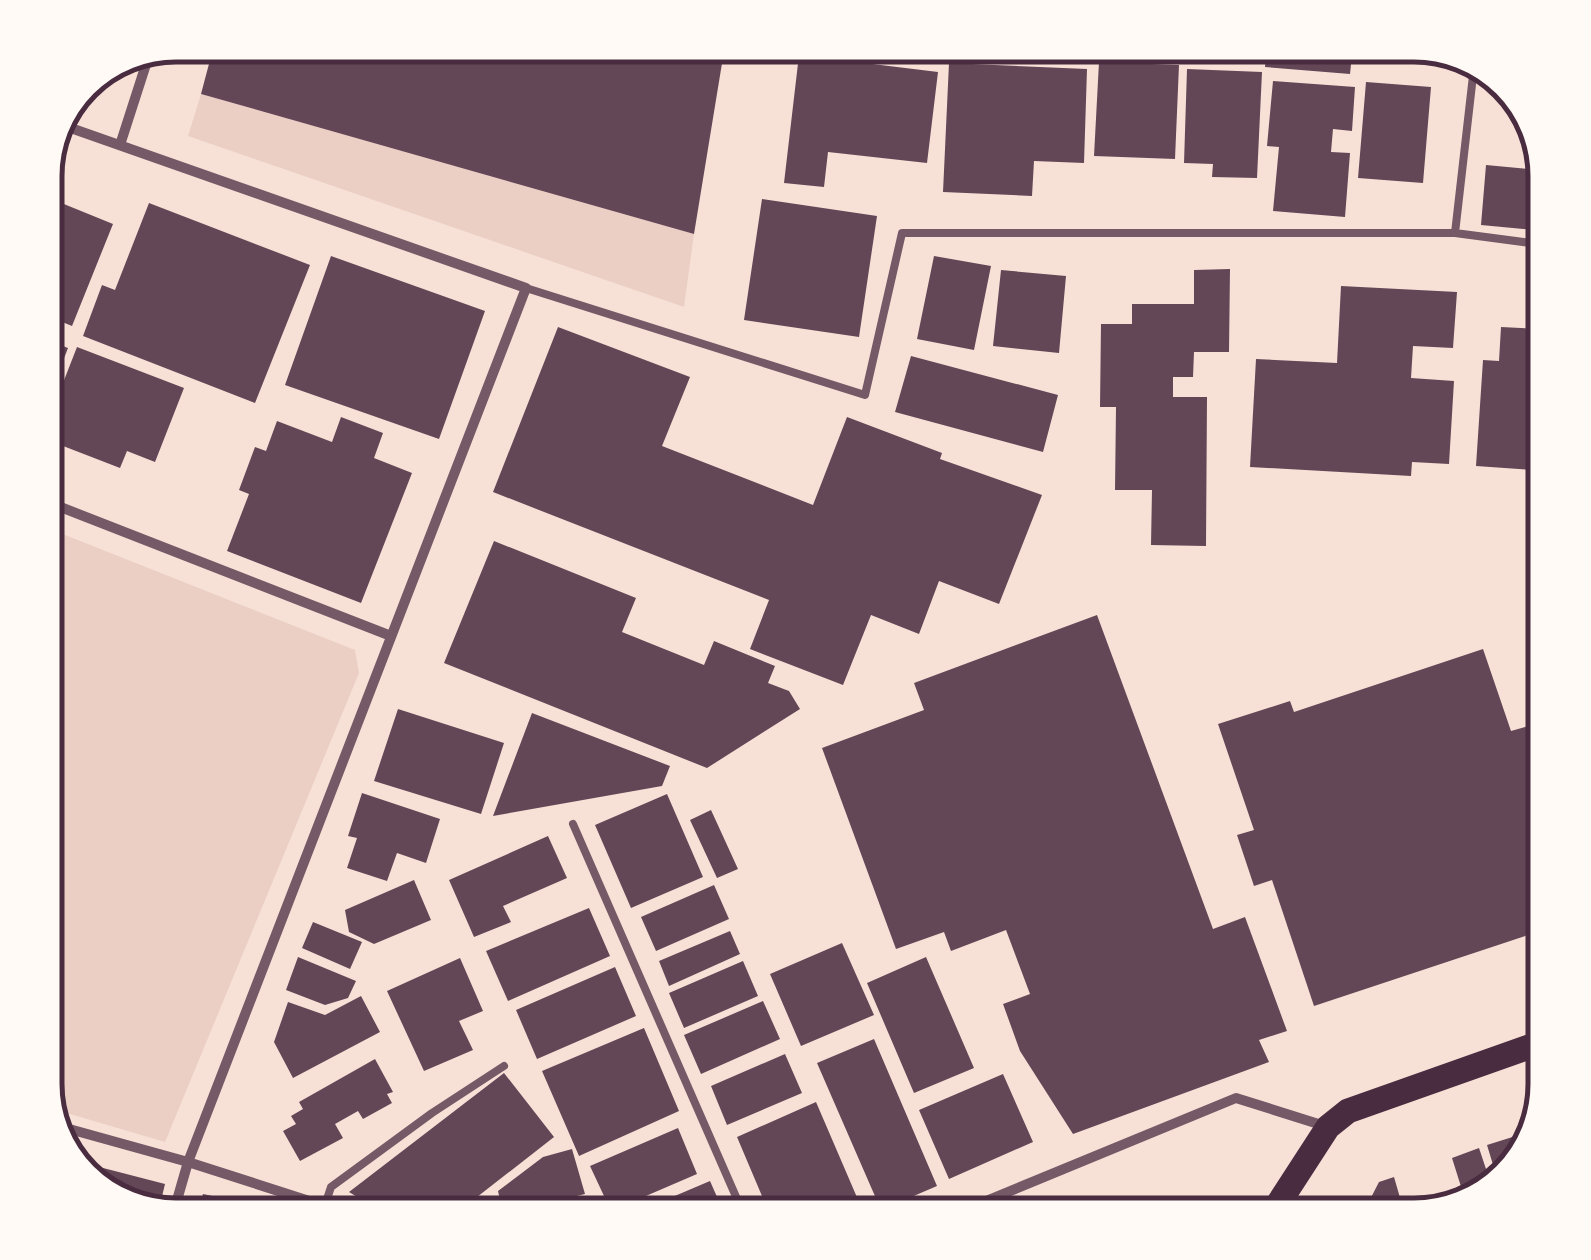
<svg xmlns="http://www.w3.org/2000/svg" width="1591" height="1260" viewBox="0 0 1591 1260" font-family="'Alegreya Sans',sans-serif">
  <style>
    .green { fill: #ebcfc5 }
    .building { fill: #644757 }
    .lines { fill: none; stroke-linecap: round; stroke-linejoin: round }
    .service { stroke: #755966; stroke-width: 8 }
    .minor { stroke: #755966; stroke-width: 10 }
    .primary { stroke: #4a2c40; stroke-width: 25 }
    .rim { fill: none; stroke: #4a2c40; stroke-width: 5 }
  </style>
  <rect width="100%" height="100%" fill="#f7e1d7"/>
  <!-- green -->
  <path class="green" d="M201,94L694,234L684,307L188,136Z
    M45,527L355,650L359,673L165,1142L53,1109L45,1092Z"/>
  <!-- building -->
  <path class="building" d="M214,45H725L694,234L201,94Z
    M956,45H1019L1018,54L956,48Z
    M1102,45H1141L1139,55L1101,49Z
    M1152,45H1184L1181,62L1150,57Z
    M1196,45H1257L1253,63L1194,54Z
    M1267,45H1353L1350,74L1265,67Z
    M799,55L938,72L927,163L828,152L824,187L784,183Z
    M1099,62L1179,65L1175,159L1094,156Z
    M949,63L1087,69L1084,163L1034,161L1032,196L943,192Z
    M1187,69L1262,72L1257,178L1212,177L1213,164L1184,163Z
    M1495,75L1501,77L1509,96L1494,95Z
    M1273,81L1355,87L1352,131L1333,129L1331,152L1350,153L1345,217L1273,211L1279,147L1267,146Z
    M1366,82L1431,87L1423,183L1358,178Z
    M1486,165L1540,170L1535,230L1481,225Z
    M762,199L877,216L859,337L744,320Z
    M54,200L113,224L72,326L45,315V222Z
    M149,203L310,265L255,403L83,336L102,285L115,290Z
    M331,256L485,311L439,439L285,385Z
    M934,256L991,266L974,350L917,339Z
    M1230,269L1229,352H1194L1193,377H1173V397H1207L1206,546L1151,545L1152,490H1115L1116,407H1100L1101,324H1132V304H1194V270Z
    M1001,270L1066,276L1059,353L993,346Z
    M1341,286L1457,292L1453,348L1413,346L1411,378L1454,381L1449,464L1412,462L1411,476L1250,467L1256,359L1337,363Z
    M1542,288H1546V471L1476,466L1483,360L1499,361L1501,327L1539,329Z
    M558,327L690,377L662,446L813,505L847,417L942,453L940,459L1042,495L999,604L939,581L919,634L871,615L843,685L750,649L769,600L493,492Z
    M45,339L68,348L46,405H45Z
    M77,347L184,388L155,462L127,451L120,468L45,439V429Z
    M911,356L1058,395L1043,452L895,412Z
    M341,417L383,433L374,458L412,473L361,603L227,551L249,494L239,490L255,447L266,451L277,421L332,442Z
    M494,541L636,598L622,632L704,665L714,641L775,666L768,683L789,691L800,709L707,768L444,663Z
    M1097,615L1213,929L1245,917L1287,1031L1259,1040L1269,1062L1073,1134L1020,1051L1003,1004L1030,994L1006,930L951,951L944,932L896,949L822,748L924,710L914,683Z
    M1483,649L1511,731L1532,725L1546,769V815L1539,817L1546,837V929L1314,1006L1272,880L1254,886L1237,835L1254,830L1218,724L1290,701L1294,712Z
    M398,709L504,743L481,814L374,781Z
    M532,713L670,766L662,786L493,816Z
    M362,793L440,819L426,863L397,853L387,881L347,868L357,838L348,836Z
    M667,794L703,877L631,908L595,825Z
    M711,810L738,869L717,878L690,820Z
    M548,836L567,878L503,906L511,922L474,937L449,880Z
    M414,880L431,920L374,944L349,932L345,910Z
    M714,885L729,919L656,951L641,917Z
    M589,908L610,956L508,1001L486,951Z
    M313,922L362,942L350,969L302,948Z
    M730,931L740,954L669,986L659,961Z
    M842,943L874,1015L801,1046L770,974Z
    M298,957L356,981L348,998L325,1005L286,990Z
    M926,957L974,1068L914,1093L867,983Z
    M460,958L483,1011L459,1021L473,1050L424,1071L387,991Z
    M743,961L758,996L684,1028L669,993Z
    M615,967L636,1016L537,1059L516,1010Z
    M361,996L380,1032L293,1078L274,1042L288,1002L325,1015Z
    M763,1001L780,1039L701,1074L684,1035Z
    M644,1028L679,1111L579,1156L542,1071Z
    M874,1039L937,1186L881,1210L817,1063Z
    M785,1054L802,1093L727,1125L711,1086Z
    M375,1059L393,1092L387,1094L392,1103L363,1119L358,1111L335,1124L343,1138L300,1161L283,1131L296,1124L291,1116L303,1109L299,1102Z
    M504,1073L554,1137L454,1215H387L349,1192Z
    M1003,1074L1033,1142L949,1179L919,1110Z
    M816,1102L859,1202L829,1215H770L737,1137Z
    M678,1128L697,1174L611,1211L590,1166Z
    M1528,1132L1514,1170L1497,1178L1487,1145Z
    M1479,1148L1490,1181L1463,1193L1452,1158Z
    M572,1149L585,1194L503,1214L498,1191L543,1157Z
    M80,1162L165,1184L159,1209L90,1183Z
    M1394,1177L1405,1215H1362L1379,1182Z
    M710,1181L725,1215H630Z
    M203,1194L237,1201L234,1215H196Z"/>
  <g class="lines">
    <!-- service -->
    <path class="service" d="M1455,233L1474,67
      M526,288L865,395L902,233H1455L1546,245
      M573,824L744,1215
      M325,1205L331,1187L432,1113L504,1066"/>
    <!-- minor -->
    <path class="minor" d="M65,126L526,288L188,1162L173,1214
      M120,145L149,55
      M45,501L391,636
      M62,1127L188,1162L353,1215
      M952,1215L1236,1098L1328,1127"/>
    <!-- primary -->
    <path class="primary" d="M1271,1215L1328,1127L1348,1111L1546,1041"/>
  </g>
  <!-- crop -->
  <path d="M0 0H1591V1260H0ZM176 62H1414A114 114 0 0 1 1528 176V1084A114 114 0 0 1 1414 1198H176A114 114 0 0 1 62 1084V176A114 114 0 0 1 176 62Z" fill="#fffaf5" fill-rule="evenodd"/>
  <path class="rim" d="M176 62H1414A114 114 0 0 1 1528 176V1084A114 114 0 0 1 1414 1198H176A114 114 0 0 1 62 1084V176A114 114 0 0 1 176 62Z"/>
</svg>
